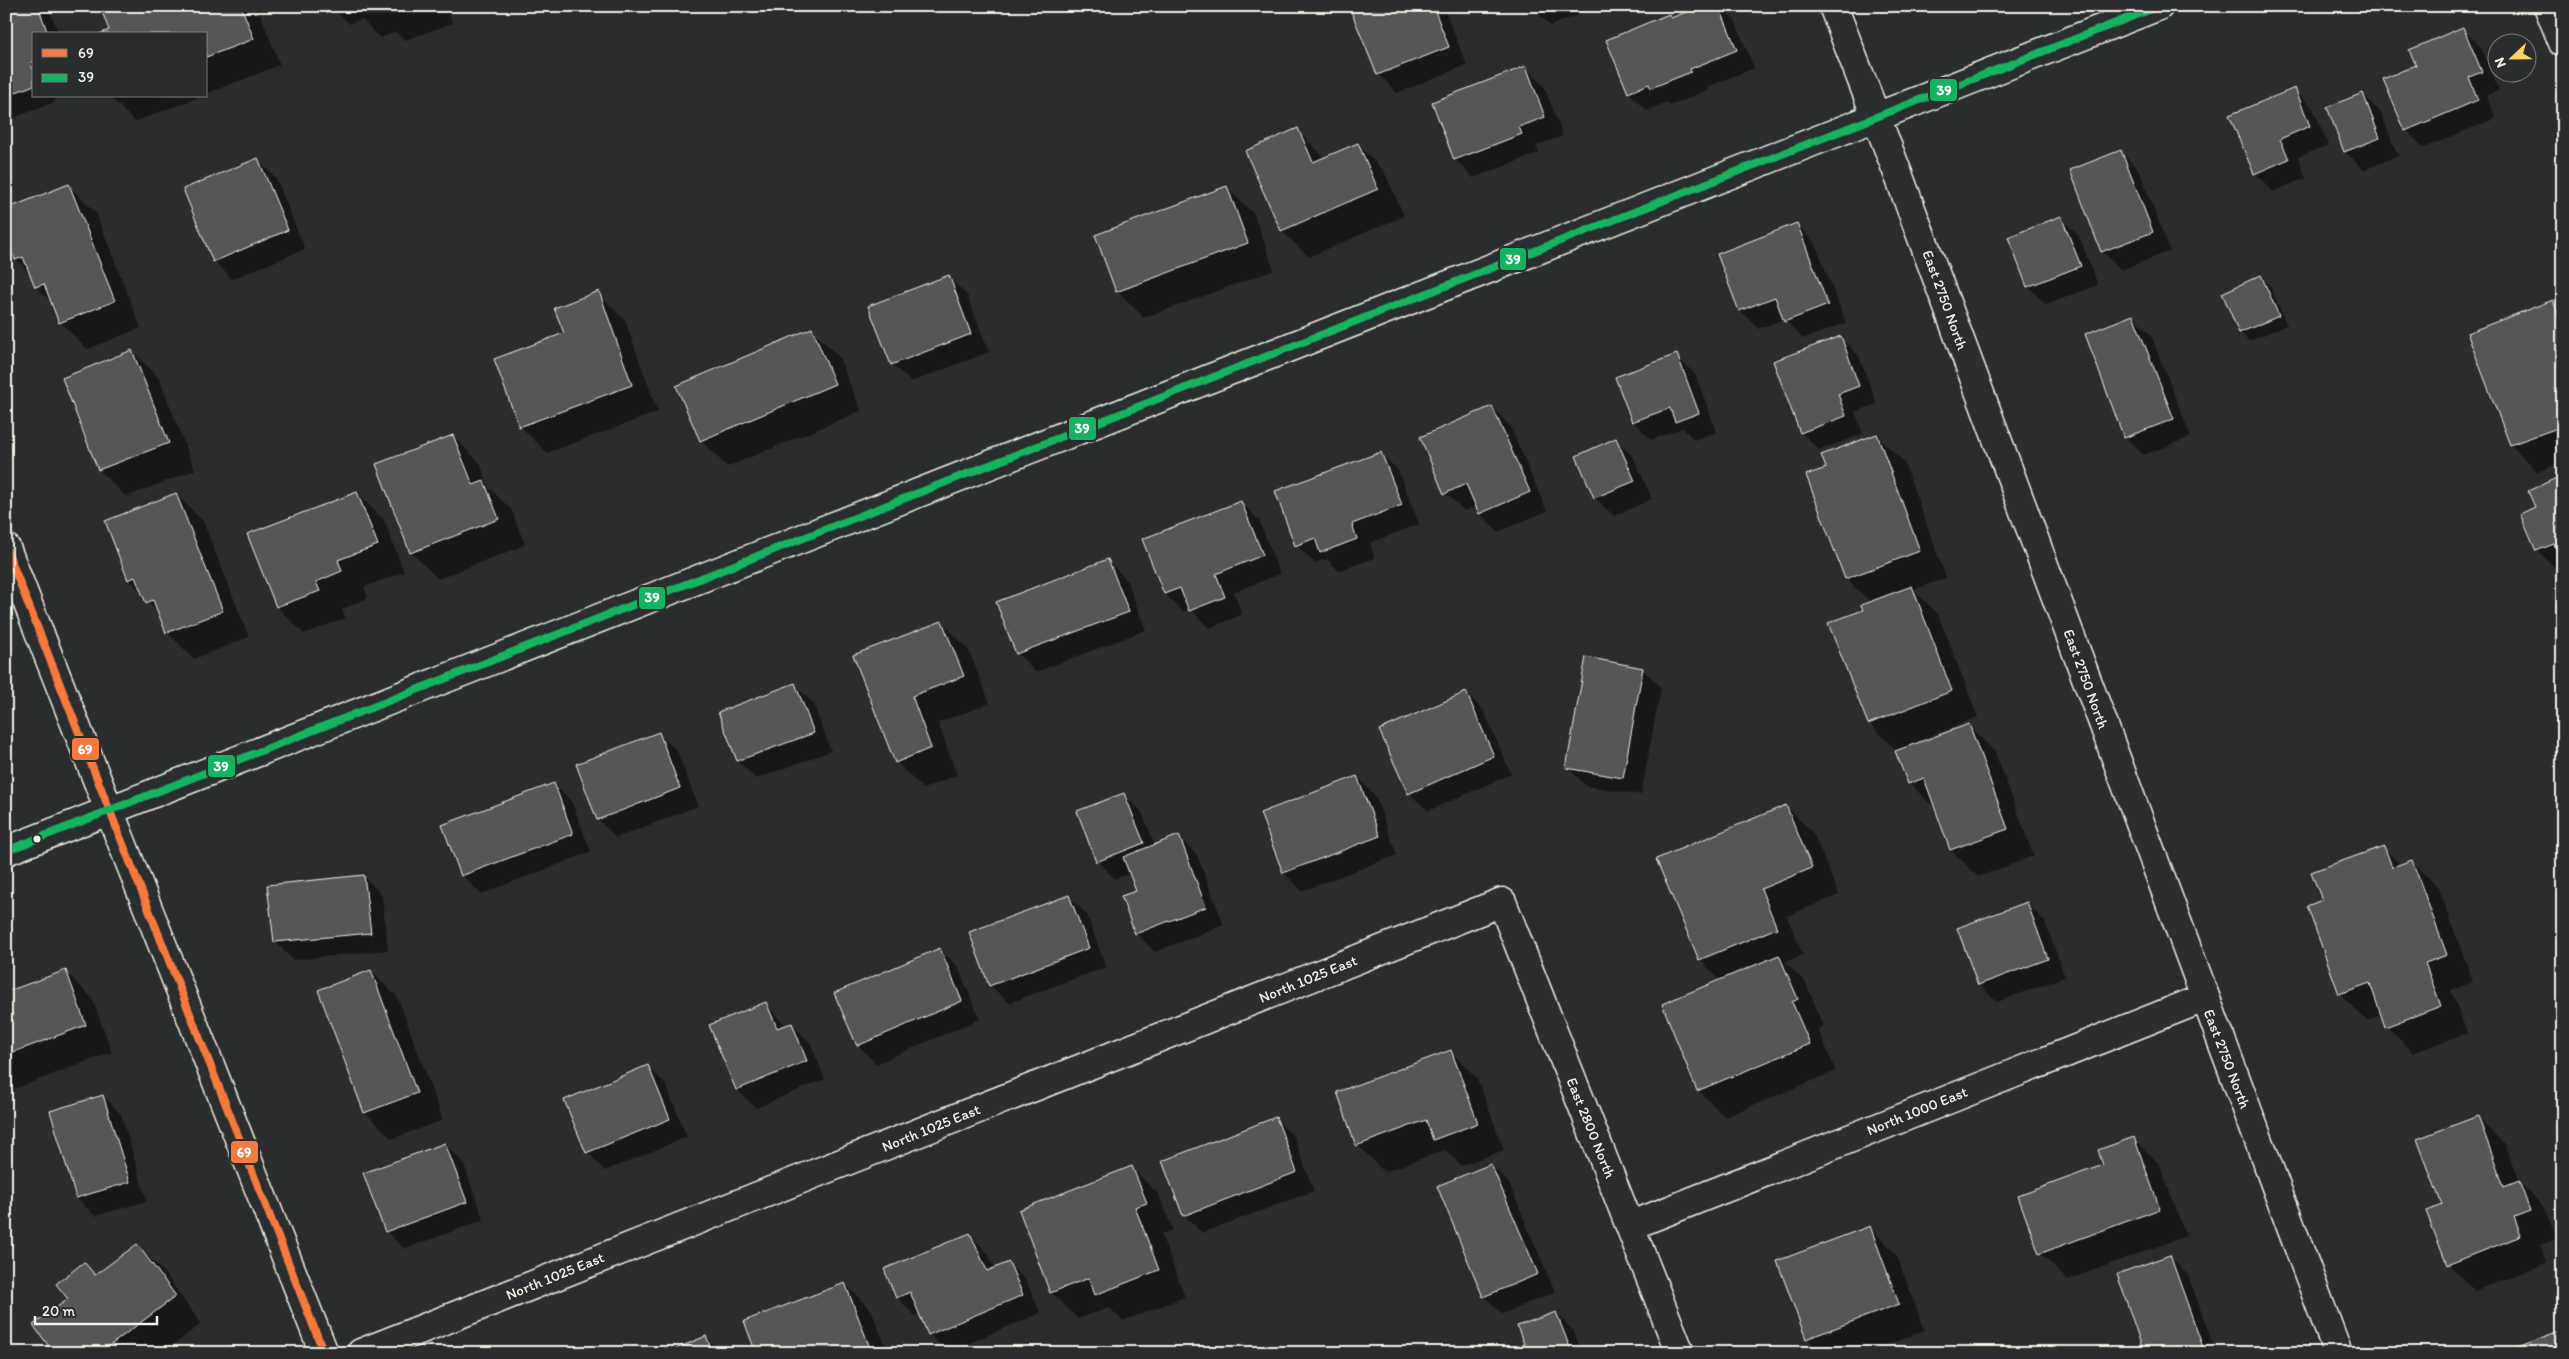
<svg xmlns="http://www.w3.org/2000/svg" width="2569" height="1359" viewBox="0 0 2569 1359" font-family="Itim,sans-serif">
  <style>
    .shadow { fill: #0007 }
    .building { fill: #555756; stroke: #f4f1e8 }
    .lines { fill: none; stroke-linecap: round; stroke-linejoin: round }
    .street-casing { stroke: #f4f1e8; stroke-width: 31 }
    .secondary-casing { stroke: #f4f1e8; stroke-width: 31 }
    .street { stroke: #2a2d2e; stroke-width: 28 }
    .secondary { stroke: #2a2d2e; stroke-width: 28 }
    .bus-1-casing { stroke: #2a2d2e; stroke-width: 11 }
    .bus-2-casing { stroke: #2a2d2e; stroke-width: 11 }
    .bus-1 { stroke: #f6793e; stroke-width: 8 }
    .bus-2 { stroke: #13b361; stroke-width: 8 }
    .bus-dot { fill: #f4f1e8; stroke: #2a2d2e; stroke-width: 2 }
    .labels { text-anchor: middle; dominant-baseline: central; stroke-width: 4; stroke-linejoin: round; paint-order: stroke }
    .street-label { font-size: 15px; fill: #f4f1e8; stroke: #2a2d2e }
    .line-badge { stroke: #2a2d2e; stroke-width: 2 }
    .badge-label { font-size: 14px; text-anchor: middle; font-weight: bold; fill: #fff }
  </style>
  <rect width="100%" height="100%" fill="#2a2d2e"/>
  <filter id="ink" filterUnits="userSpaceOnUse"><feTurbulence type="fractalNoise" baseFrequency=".02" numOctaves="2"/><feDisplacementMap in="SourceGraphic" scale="10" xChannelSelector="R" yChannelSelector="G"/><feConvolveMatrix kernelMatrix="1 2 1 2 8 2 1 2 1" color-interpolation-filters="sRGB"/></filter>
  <g filter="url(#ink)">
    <!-- shadow -->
    <path class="shadow" d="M6,6H48L59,34H34V96H54L56,101L6,121Z
      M102,6H257L280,65L206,94V34L111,30Z
      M331,6H459L448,10L453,23L405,40L396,32L380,38L362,19L349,24Z
      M1351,6H1443L1467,65L1397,93L1378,74Z
      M1532,6H1599L1550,26Z
      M1704,6H1721L1735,20L1754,68L1707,87L1708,90L1670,106L1666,102L1647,111L1629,93L1669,16L1672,19Z
      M2463,29L2481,47L2499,90L2486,96L2496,118L2424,148L2406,130L2417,66Z
      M1525,67L1544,86L1563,136L1536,146L1539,153L1473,178L1455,159Z
      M2295,90L2313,108L2328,145L2298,157L2306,178L2273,192L2255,173Z
      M2363,94L2381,113L2398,156L2364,170L2345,152L2328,108Z
      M109,96H202L135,122Z
      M1298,130L1325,158L1357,144L1384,171L1404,216L1309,257L1282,231Z
      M2121,152L2139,170L2170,251L2121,270L2102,251Z
      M257,159L276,178L305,249L232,279L214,261Z
      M69,186L96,213L141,328L87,349L60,322L53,304L36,287L31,275L16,259Z
      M1227,188L1254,214L1274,270L1144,318L1117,291Z
      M2061,218L2079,236L2098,285L2046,305L2028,286Z
      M1797,225L1815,243L1846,323L1803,339L1784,319L1758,329L1740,310Z
      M949,277L967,295L989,352L911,382L892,364Z
      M2261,277L2270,286L2287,325L2249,341L2240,332Z
      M598,293L625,320L658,412L547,453L520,426Z
      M2553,302L2563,312V462L2538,472L2511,445L2469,334Z
      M2133,316L2151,335L2191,437L2144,455L2125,437Z
      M812,330L839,357L861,411L727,467L701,440Z
      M1840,337L1859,356L1877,404L1855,412L1863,434L1819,450L1801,432Z
      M132,351L159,378L195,470L126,497L99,470L64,378Z
      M1676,356L1695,374L1717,432L1694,440L1683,428L1651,440L1633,421Z
      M1492,407L1510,426L1547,511L1498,532L1480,513L1477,506L1464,511L1446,493Z
      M453,436L480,463L489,488L511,509L525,545L438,579L411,552Z
      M1877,436L1904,462L1946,578L1914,590L1938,614L1978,717L1918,741L1919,743L1968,725L1995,752L2034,856L1978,877L1951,850L1937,810L1909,783L1896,750L1869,723L1864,610L1871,603L1846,579L1827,468Z
      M1616,440L1634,458L1652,499L1614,516L1595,498L1577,456Z
      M1381,453L1399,472L1419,524L1370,543L1375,558L1339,571L1327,559L1314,563L1296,545Z
      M2563,476V566L2556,569L2537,550L2521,514L2536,508Z
      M357,493L384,520L404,572L364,587L368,598L342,609L346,618L304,634L277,607L249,535Z
      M176,494L203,521L249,637L194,659L167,632L161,616L129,579Z
      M1241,502L1259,520L1280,574L1234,592L1242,615L1209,628L1190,609L1183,612L1165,594L1144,540Z
      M1108,561L1126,579L1146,630L1036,672L1018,654L998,603Z
      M942,622L968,649L990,703L938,723L957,775L923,789L896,762L855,655Z
      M1642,669L1661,687L1641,795L1586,786L1567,767Z
      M795,685L813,703L831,751L756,779L738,761L720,713Z
      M1466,693L1484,711L1511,774L1428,811L1409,793Z
      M658,733L677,751L698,806L616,838L598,819Z
      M1357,777L1375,796L1397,855L1302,891L1284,873Z
      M554,784L572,802L591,852L481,894L462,875Z
      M1124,794L1142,812L1155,846L1179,837L1197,855L1224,925L1155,952L1136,933L1138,891L1131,873L1115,879L1097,861Z
      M1786,806L1813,833L1839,895L1787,916L1803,955L1785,962L1806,983L1824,1026L1818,1029L1836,1071L1725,1117L1698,1090L1721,981L1700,960Z
      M2383,847L2401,865L2412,861L2439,888L2473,982L2451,990L2467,1033L2413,1053L2386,1026L2382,1015L2367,1021L2340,994L2308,906L2324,900Z
      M364,877L382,895L388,950L293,960L275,942Z
      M1069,896L1087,915L1106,967L1009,1003L990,985Z
      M2027,903L2045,922L2065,977L1997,1002L1979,984Z
      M940,949L958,967L980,1019L876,1064L858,1045Z
      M65,971L92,998L112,1052L6,1092V994Z
      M371,971L398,998L443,1120L392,1139L365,1112Z
      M765,1003L786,1026L791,1024L810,1042L825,1079L756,1108L737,1090L711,1026Z
      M1450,1051L1477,1078L1504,1150L1461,1166L1445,1150L1384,1172L1358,1145L1338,1093Z
      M648,1066L666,1085L687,1137L605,1171L587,1152Z
      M103,1096L121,1114L147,1201L95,1216L77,1198L51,1112Z
      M2478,1118L2505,1145L2519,1182L2546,1209L2556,1238L2540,1244L2547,1263L2475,1291L2448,1264L2444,1206Z
      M1276,1119L1294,1137L1314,1191L1202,1233L1184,1215Z
      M2133,1138L2160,1165L2186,1236L2067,1280L2040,1253L2105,1166Z
      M445,1144L463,1162L484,1220L404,1249L386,1231Z
      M1491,1165L1509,1183L1555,1292L1502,1314L1484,1296Z
      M1132,1168L1159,1195L1173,1230L1161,1234L1185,1297L1123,1321L1109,1308L1078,1319L1051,1292Z
      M1870,1227L1896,1254L1925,1330L1867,1353H1822L1807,1338Z
      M970,1235L988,1253L995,1269L1009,1264L1027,1282L1041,1313L947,1352L929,1334L920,1313L915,1316L897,1297Z
      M137,1246L164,1272L201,1324L163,1353H56L69,1299L84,1264L96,1276Z
      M2170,1257L2188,1275L2216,1353H2146Z
      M845,1284L872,1311L888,1353H757Z
      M1556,1313L1574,1332L1582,1353H1507L1526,1345Z
      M706,1338L721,1353H669Z"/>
    <!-- building -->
    <path class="building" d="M6,6H38L48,34H34V61L30,63L34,71V85L6,96Z
      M100,6H241L254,39L206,57V34H99L109,30Z
      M350,6H366L352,12Z
      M374,6H399L377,14Z
      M1349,6H1433L1449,47L1377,75Z
      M1701,6H1719L1737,50L1690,69L1691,72L1651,88L1649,84L1628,93L1606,40L1669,14L1671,18Z
      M2463,27L2482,72L2469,77L2478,100L2405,131L2383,79L2416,65L2409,50Z
      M1526,66L1545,117L1519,127L1522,134L1454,160L1432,102Z
      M2295,88L2310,126L2280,139L2289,159L2254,174L2229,115Z
      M2363,93L2380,138L2344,152L2327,107Z
      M1298,128L1313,162L1358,143L1378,189L1281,231L1245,151Z
      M2121,150L2153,232L2101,252L2070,170Z
      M258,158L288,230L213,262L183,189Z
      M69,184L115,301L59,323L44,284L35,287L23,257L15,260L6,237V209Z
      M1227,186L1248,243L1116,292L1095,235Z
      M2061,216L2081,266L2027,287L2008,237Z
      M1797,223L1828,305L1784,322L1775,297L1739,311L1717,254Z
      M949,275L971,334L891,365L868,306Z
      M2261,275L2279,316L2239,333L2222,293Z
      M599,291L632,385L519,427L494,359L564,333L554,308Z
      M2553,300L2563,327V349L2557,351L2563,365V426L2510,445L2467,333Z
      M2133,315L2174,419L2124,438L2085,334Z
      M812,328L835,384L700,441L676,386Z
      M1841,336L1859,386L1838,394L1846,416L1800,433L1773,361Z
      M132,350L169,443L98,470L62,378Z
      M1677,354L1699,413L1675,422L1670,408L1632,422L1615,377Z
      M1492,406L1530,492L1479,514L1466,484L1444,494L1420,437Z
      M1877,434L1920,551L1845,579L1806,475L1826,468L1821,455Z
      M453,435L473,485L484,481L499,519L410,553L376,464Z
      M1616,438L1635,481L1594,498L1576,456Z
      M1381,452L1402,505L1352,524L1357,539L1320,553L1315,538L1295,546L1275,491Z
      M2563,475V559L2561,560L2554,544L2536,551L2520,514L2535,507L2528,491Z
      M357,492L378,545L338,560L342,571L316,582L320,591L276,607L247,534Z
      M176,493L223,611L166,633L153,600L146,603L135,577L128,580L105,521Z
      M1241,501L1263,555L1216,574L1225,597L1189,611L1180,588L1164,594L1142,539Z
      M1108,559L1129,612L1016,654L996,602Z
      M1912,586L1952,691L1868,724L1828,623L1863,610L1861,605Z
      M942,621L964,676L912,696L931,748L895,763L853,655Z
      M1586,657L1643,668L1623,778L1566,768Z
      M795,683L814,733L737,761L718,712Z
      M1466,692L1494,756L1408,794L1379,730Z
      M1969,724L2008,829L1950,850L1924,778L1908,784L1895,751Z
      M659,732L680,788L597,820L576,764Z
      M1357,776L1380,836L1283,873L1260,813Z
      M554,783L573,834L461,876L442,825Z
      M1124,793L1144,843L1096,862L1077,811Z
      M1786,805L1812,868L1761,889L1777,928L1699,960L1656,859Z
      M1179,835L1206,907L1135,934L1121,896L1136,891L1123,857Z
      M2384,846L2392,867L2412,860L2447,955L2425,963L2441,1006L2385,1027L2370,983L2339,994L2307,906L2322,900L2311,872Z
      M364,875L371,933L274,942L267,885Z
      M1069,895L1089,948L989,986L969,932Z
      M2027,902L2048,959L1978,985L1957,928Z
      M940,948L962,1001L857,1046L834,993Z
      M1779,955L1798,999L1792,1002L1810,1044L1697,1091L1662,1004Z
      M66,970L86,1025L6,1055V992Z
      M371,970L417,1093L364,1113L318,990Z
      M766,1002L777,1028L792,1023L807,1061L736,1090L709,1025Z
      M1451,1050L1478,1123L1433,1140L1426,1120L1356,1146L1337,1092Z
      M648,1065L670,1119L586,1153L564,1100Z
      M103,1095L130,1182L76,1198L50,1111Z
      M2478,1116L2504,1187L2519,1181L2530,1211L2514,1217L2521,1236L2447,1265L2426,1211L2442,1205L2417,1139Z
      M1276,1117L1297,1172L1183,1216L1162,1161Z
      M2134,1137L2160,1209L2039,1254L2018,1196L2103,1165L2098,1150Z
      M445,1143L467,1202L385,1232L363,1173Z
      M1491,1164L1538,1274L1483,1297L1437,1186Z
      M1132,1166L1147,1203L1135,1207L1159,1270L1095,1295L1089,1278L1050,1293L1019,1210Z
      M1870,1226L1899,1304L1806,1339L1777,1261Z
      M970,1233L987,1271L1009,1262L1023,1295L928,1335L910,1292L896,1298L884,1269Z
      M137,1244L176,1296L100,1353H54L33,1325L68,1299L56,1284L84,1262L95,1275Z
      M2170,1255L2205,1353H2144L2117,1274Z
      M845,1283L872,1353H756L744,1321Z
      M1556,1312L1572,1353H1503L1524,1344L1517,1326Z
      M2563,1330V1353H2508L2507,1351Z
      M706,1336L713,1353H666Z"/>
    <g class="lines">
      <!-- street casing -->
      <g class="street-casing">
        <path id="street" d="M1833,6L1897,171L2338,1353
          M2548,6L2563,43
          M6,548L109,810
          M1630,1226L2204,998
          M361,1353L1502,902L1680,1353"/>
      </g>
      <!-- secondary casing -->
      <g class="secondary-casing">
        <path id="secondary" d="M109,810L324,1353
          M6,851L2159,6"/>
      </g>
      <!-- street -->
      <use href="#street" class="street"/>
      <!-- secondary -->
      <use href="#secondary" class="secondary"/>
      <!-- bus-1 casing -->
      <g class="bus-1-casing">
        <path id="bus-1" d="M6,548L324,1353"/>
      </g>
      <!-- bus-2 casing -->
      <g class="bus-2-casing">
        <path id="bus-2" d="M6,851L2159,6"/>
      </g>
      <!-- bus-1 -->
      <use href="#bus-1" class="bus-1"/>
      <!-- bus-2 -->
      <use href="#bus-2" class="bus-2"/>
    </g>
  </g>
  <!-- markers -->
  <circle class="bus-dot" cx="37" cy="839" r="4.5"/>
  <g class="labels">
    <!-- street labels -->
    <g class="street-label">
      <text transform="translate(1945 300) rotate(70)">East 2750 North</text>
      <text transform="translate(2086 679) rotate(70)">East 2750 North</text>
      <text transform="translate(1308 979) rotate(-22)">North 1025 East</text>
      <text transform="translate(2227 1059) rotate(69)">East 2750 North</text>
      <text transform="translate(1917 1111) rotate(-22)">North 1000 East</text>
      <text transform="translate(931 1128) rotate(-22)">North 1025 East</text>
      <text transform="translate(1591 1128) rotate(68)">East 2800 North</text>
      <text transform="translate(555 1276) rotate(-22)">North 1025 East</text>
    </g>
  </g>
  <g class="line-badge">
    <rect x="1929" y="78" width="29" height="24" rx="5" fill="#13b361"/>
    <rect x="1499" y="247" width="28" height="24" rx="5" fill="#13b361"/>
    <rect x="1068" y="416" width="29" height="25" rx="5" fill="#13b361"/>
    <rect x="638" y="586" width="28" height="24" rx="5" fill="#13b361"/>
    <rect x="71" y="737" width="29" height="24" rx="5" fill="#f6793e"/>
    <rect x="207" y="754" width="29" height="24" rx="5" fill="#13b361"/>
    <rect x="230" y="1140" width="29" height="24" rx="5" fill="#f6793e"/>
  </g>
  <g class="badge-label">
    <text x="1944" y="95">39</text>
    <text x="1513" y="264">39</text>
    <text x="1082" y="433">39</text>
    <text x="652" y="602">39</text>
    <text x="85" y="754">69</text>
    <text x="221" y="771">39</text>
    <text x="244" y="1157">69</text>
  </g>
  <!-- margin -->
  <rect width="2569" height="1359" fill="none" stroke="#2a2d2e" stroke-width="25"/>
  <rect x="12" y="12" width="2544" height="1334" fill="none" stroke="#f4f1e8" stroke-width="2" filter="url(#ink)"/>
  <!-- legend -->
  <rect x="32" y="32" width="175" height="65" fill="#2a2d2e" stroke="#7b7b78"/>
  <rect x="42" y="49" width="25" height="8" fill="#f6793e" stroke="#7b7b78"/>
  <text x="78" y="58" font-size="15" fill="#f4f1e8">69</text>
  <rect x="42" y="74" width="25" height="8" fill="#13b361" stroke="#7b7b78"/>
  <text x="78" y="82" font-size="15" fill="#f4f1e8">39</text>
  <!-- north arrow -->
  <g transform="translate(2512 58) rotate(248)"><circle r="24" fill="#2a2d2e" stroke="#7b7b78"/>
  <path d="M0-4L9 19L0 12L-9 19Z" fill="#ffd166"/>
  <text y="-8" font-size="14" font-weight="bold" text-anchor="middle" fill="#f4f1e8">N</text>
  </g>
  <!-- scale -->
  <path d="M35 1316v8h122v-8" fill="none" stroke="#f4f1e8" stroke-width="2.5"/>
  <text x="42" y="1316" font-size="15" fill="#f4f1e8" stroke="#2a2d2e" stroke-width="4" paint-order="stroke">20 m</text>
</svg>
